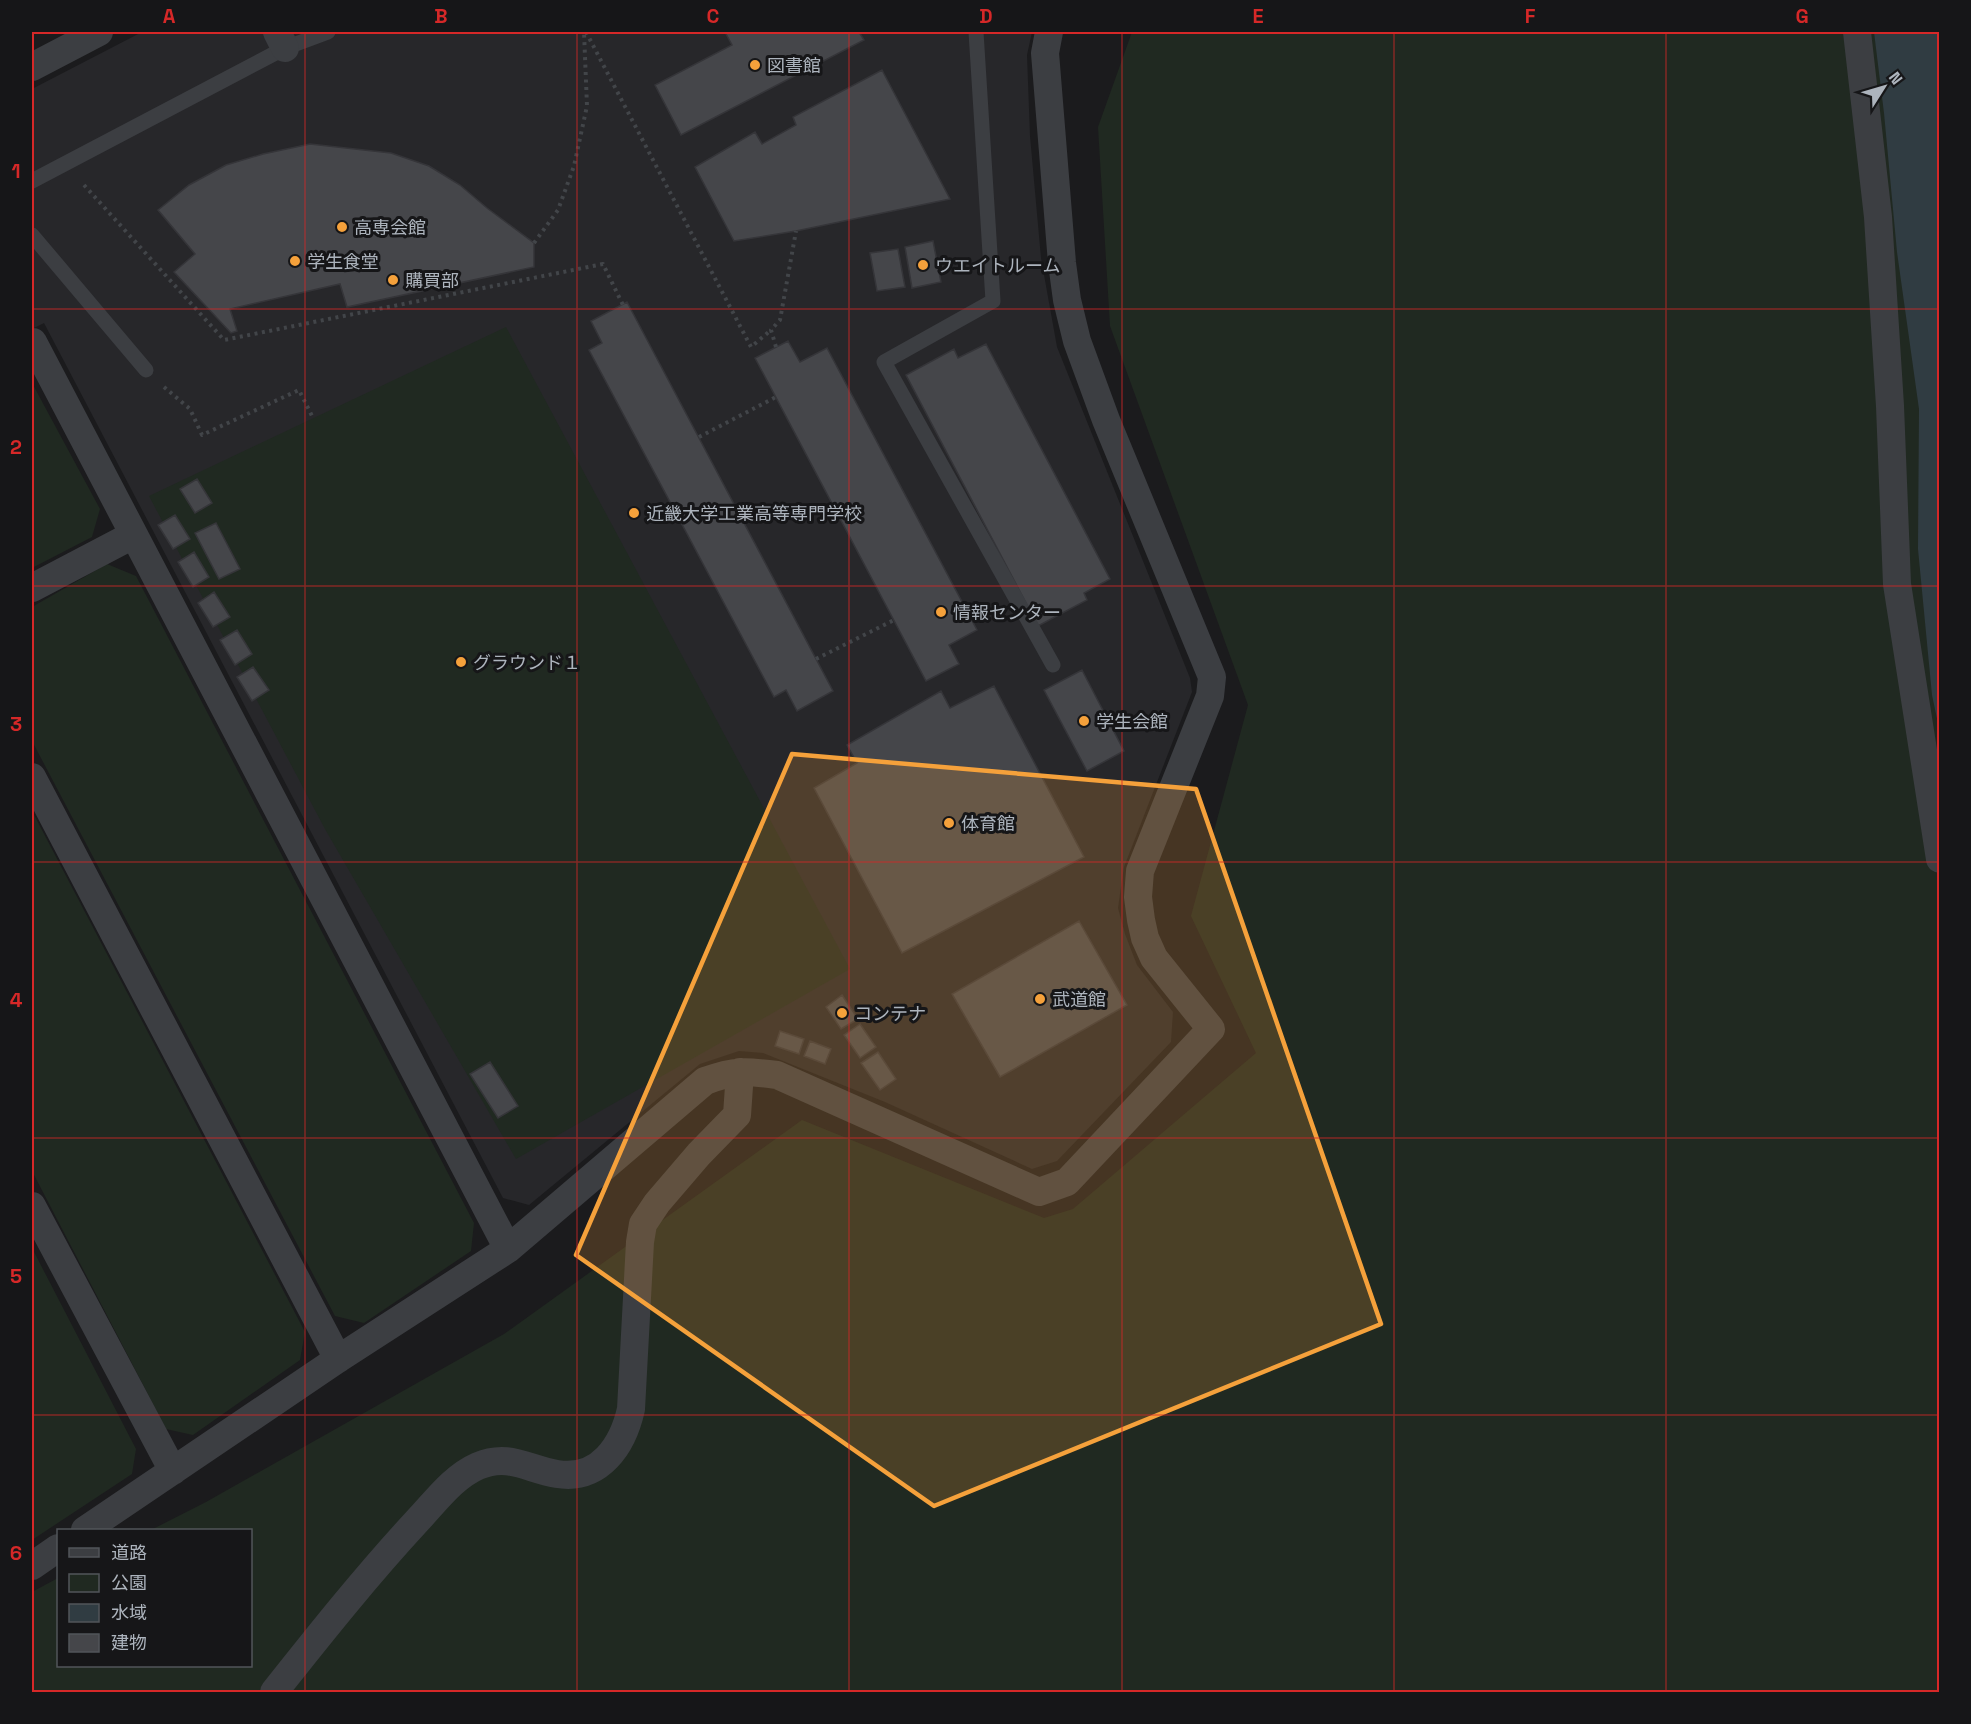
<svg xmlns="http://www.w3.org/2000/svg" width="1971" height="1724" viewBox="0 0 1971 1724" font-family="'Space Grotesk','Noto Sans JP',sans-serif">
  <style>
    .built { fill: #27272a }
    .green { fill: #202921 }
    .water { fill: #303c42 }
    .building { fill: #45464a; stroke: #353539; stroke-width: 1.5 }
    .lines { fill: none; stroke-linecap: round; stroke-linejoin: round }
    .path { stroke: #424549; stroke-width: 4; stroke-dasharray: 3 4.5; stroke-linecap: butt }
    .lane { stroke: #3c3e42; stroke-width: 15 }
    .street { stroke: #3c3e42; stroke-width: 28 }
    .marked { fill: #f5a13b; fill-opacity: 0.2; stroke: #f5a13b; stroke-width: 4.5; stroke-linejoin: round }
    .grid { fill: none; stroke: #d62828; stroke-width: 1.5; stroke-opacity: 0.55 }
    .poi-dot { fill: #f5a13b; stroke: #161618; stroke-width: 2 }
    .labels { text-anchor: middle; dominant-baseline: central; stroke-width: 6; stroke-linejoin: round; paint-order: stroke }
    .poi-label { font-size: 18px; fill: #adb4bd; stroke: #161618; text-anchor: start }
    .neatline { fill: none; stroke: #d62828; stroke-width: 2 }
    .grid-label { font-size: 20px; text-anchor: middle; font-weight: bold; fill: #d62828 }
  </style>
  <rect width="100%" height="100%" fill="#1b1b1d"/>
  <!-- built -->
  <path class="built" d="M142,32H1032L1027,55L1030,136L1041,258L1057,347L1190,678L1192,692L1124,867L1118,908L1125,934L1137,965L1173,1012L1171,1042L1057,1161L1032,1169L885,1102L763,1053L739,1051L700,1064L529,1205L503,1198L44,323L32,329V89Z"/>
  <!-- green -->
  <path class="green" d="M1132,32H1939V1692H32V1592L58,1578V1666H250V1530H151L206,1502L504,1334L802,1120L1044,1218L1073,1209L1256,1053L1191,916L1248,705L1110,326L1098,127Z
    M506,327L850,969L516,1159L325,829L149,496Z
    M32,383L100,509L92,537L32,568Z
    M107,564L136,576L474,1223L471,1251L364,1323L335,1316L32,741V607Z
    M32,811L305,1332L300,1360L193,1435L166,1429L32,1171Z
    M32,1248L136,1449L132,1474L32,1540Z"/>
  <!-- water -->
  <path class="water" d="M1874,32H1939V728L1932,695L1918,549L1919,409L1897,252L1884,113Z"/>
  <!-- building -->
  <path class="building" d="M725,32H859L864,40L681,135L655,85L732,45Z
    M882,70L950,199L796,231L734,241L695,167L755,132L762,144L796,125L793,117Z
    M310,144L391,153L429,166L460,185L487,208L534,243V267L347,307L340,284L230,309L237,331L231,333L174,272L195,254L158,210L189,185L226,165L263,154Z
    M933,241L941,282L912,288L905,247Z
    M898,249L905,287L877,291L870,253Z
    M627,302L833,691L797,711L786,690L774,697L589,350L602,343L591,321Z
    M788,341L800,362L827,348L977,630L949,645L959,664L926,681L755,358Z
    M986,344L1110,579L1084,593L1087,600L1038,626L906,375L954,349L958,358Z
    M197,479L212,503L195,513L180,489Z
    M175,515L190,539L173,549L158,525Z
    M216,523L240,569L219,579L195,533Z
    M194,552L209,577L193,587L178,562Z
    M214,592L230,617L213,627L198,603Z
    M237,630L252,654L235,665L220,640Z
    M253,667L269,690L252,701L237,677Z
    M1082,670L1124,751L1087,771L1044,690Z
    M994,686L1084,857L902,953L814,788L857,763L847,745L941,691L950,708Z
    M1079,921L1127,1005L1000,1077L952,994Z
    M842,995L858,1019L841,1029L826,1007Z
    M860,1024L876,1047L860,1058L844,1035Z
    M780,1031L804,1039L799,1054L775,1046Z
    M810,1041L831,1049L825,1064L804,1056Z
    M878,1052L896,1079L880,1090L861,1063Z
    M490,1062L518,1106L498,1118L470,1074Z"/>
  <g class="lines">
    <!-- path -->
    <path class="path" d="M586,32L751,347L771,330
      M84,185L224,340L603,264L623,305
      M534,243L558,210L574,166L587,106L584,32
      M776,347L771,330L780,320L796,231
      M164,387L190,409L202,435L299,390L313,418
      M699,437L776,397
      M816,659L894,620"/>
    <!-- lane -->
    <path class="lane" d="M976,32L993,301L884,362L1053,665
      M32,181L285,48L328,32
      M32,235L146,370"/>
    <!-- street -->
    <path class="street" d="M277,32L285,48
      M1857,32L1878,217L1890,406L1897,584L1940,859
      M32,67L99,32
      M32,342H33L508,1249
      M32,588L133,535
      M32,777L338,1359
      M32,1206L173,1471
      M85,1530L338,1359L508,1249L705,1081C735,1070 746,1071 777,1075L1039,1192L1067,1182L1211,1029L1154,958L1145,938L1141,920L1138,897L1140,871L1210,696L1212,677L1106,420L1077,341L1067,300L1062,263L1045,53L1049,32
      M32,1566L58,1548
      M274,1692C320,1634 367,1575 417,1521C436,1501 453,1477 478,1466C509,1453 527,1469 557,1474C600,1481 623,1445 631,1409L640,1242L643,1224L657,1203L699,1154L737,1115L740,1072"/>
  </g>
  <!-- marked area -->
  <path class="marked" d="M792,754L1196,789L1381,1324L934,1506L576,1255Z"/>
  <!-- grid -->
  <path class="grid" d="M305,32V1692M577,32V1692M849,32V1692M1122,32V1692M1394,32V1692M1666,32V1692M32,309H1940M32,586H1940M32,862H1940M32,1138H1940M32,1415H1940"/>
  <!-- markers -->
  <g class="poi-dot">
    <circle cx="755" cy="65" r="6"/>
    <circle cx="342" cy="227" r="6"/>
    <circle cx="295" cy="261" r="6"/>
    <circle cx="923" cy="265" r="6"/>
    <circle cx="393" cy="280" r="6"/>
    <circle cx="634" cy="513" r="6"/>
    <circle cx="941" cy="612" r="6"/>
    <circle cx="461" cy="662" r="6"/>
    <circle cx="1084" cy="721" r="6"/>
    <circle cx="949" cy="823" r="6"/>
    <circle cx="1040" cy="999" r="6"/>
    <circle cx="842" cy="1013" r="6"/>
  </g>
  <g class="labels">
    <!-- poi labels -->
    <g class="poi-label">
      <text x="767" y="65">図書館</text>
      <text x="354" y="227">高専会館</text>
      <text x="307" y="261">学生食堂</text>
      <text x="935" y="265">ウエイトルーム</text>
      <text x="405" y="280">購買部</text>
      <text x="646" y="513">近畿大学工業高等専門学校</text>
      <text x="953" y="612">情報センター</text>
      <text x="473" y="662">グラウンド１</text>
      <text x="1096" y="721">学生会館</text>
      <text x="961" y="823">体育館</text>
      <text x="1052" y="999">武道館</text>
      <text x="854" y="1013">コンテナ</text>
    </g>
  </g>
  <!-- border -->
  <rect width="1971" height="1724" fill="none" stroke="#161618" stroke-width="66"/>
  <!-- legend -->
  <rect x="57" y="1529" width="195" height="138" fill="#161618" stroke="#52555a" stroke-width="1.5"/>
  <rect x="69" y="1548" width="30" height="9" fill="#3c3e42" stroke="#52555a" stroke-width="1.5"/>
  <text x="111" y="1559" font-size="18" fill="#adb4bd">道路</text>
  <rect x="69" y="1574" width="30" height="18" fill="#202921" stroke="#52555a" stroke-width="1.5"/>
  <text x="111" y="1589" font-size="18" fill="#adb4bd">公園</text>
  <rect x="69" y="1604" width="30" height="18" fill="#303c42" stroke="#52555a" stroke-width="1.5"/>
  <text x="111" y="1619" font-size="18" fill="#adb4bd">水域</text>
  <rect x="69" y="1634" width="30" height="18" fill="#45464a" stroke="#52555a" stroke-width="1.5"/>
  <text x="111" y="1649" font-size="18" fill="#adb4bd">建物</text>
  <!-- north arrow -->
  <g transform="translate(1884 87) rotate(53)" stroke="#161618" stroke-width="4.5" paint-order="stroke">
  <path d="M0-4.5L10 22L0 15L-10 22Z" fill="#adb4bd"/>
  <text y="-9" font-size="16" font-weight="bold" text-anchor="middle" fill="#adb4bd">N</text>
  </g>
  <rect x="33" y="33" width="1905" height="1658" class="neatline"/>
  <g class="grid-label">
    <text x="169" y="23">A</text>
    <text x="441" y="23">B</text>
    <text x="713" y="23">C</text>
    <text x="986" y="23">D</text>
    <text x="1258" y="23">E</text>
    <text x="1530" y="23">F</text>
    <text x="1802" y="23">G</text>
    <text x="16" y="178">1</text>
    <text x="16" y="454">2</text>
    <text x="16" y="731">3</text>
    <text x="16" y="1007">4</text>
    <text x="16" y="1283">5</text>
    <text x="16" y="1560">6</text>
  </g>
</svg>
